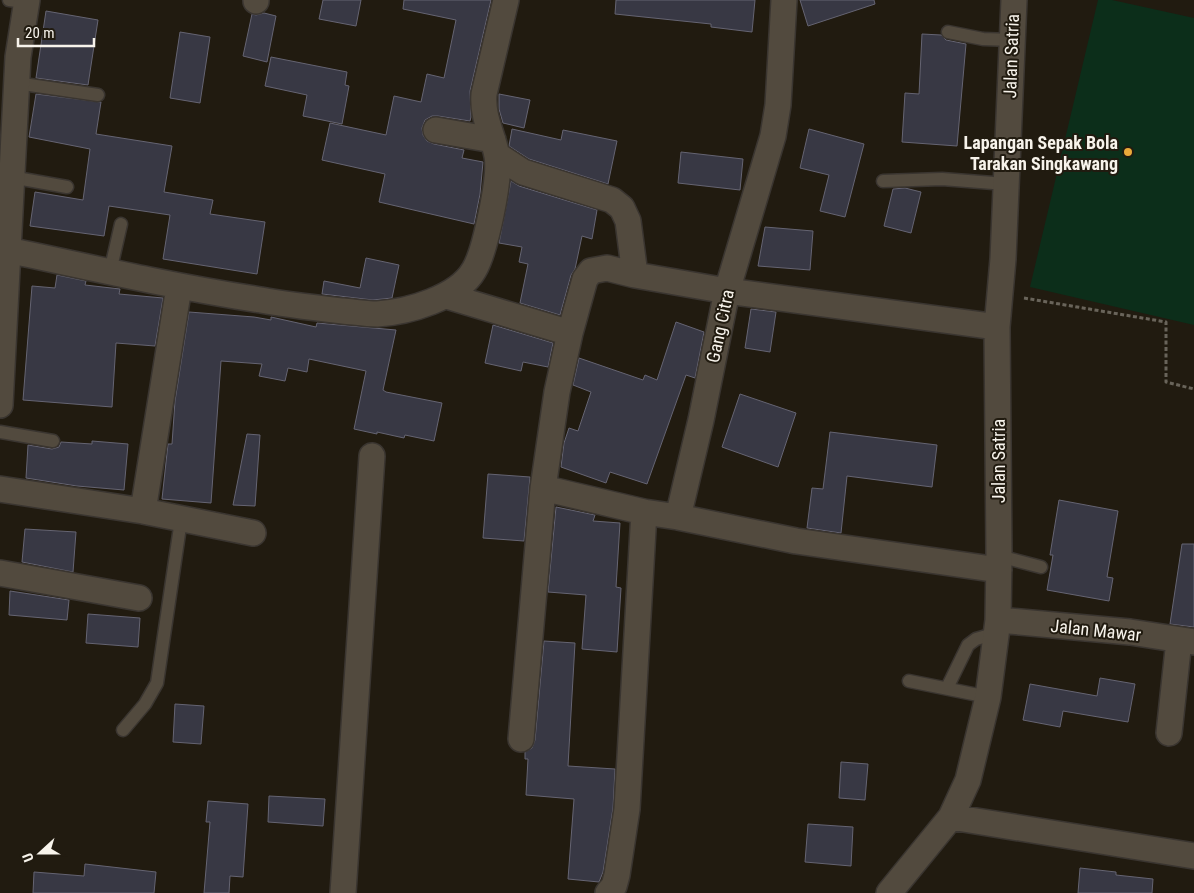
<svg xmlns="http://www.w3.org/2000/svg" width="1194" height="893" viewBox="0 0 1194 893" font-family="'Roboto Condensed',sans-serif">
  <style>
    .green { fill: #0c2e1a }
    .building { fill: #383844; stroke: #656472 }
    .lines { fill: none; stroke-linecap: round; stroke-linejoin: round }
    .service-casing { stroke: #3a3530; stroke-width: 15 }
    .minor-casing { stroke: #3a3530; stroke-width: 28 }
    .path { stroke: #69645a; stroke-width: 3; stroke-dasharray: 4 2.5; stroke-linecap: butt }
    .service { stroke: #524a3e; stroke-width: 12 }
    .minor { stroke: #524a3e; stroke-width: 25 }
    .poi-dot { fill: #eba93a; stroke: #211b10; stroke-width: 2 }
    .labels { text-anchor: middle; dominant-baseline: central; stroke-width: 4; stroke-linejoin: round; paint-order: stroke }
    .street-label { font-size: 18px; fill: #f7f3eb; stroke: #211b10 }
    .poi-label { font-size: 18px; font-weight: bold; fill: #f7f3eb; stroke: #211b10; text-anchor: end }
  </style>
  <rect width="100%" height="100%" fill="#211b10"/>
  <!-- green -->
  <path class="green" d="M1098,0H1112L1194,18V325L1030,287Z"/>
  <!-- building -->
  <path class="building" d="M323,0H361L356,26L319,19Z
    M404,0H491L470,91L471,117L470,121L438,116H432L425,120L422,128L423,135L427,141L434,144L464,150L462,158L483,162L480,194L474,224L379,202L385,174L322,160L330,123L386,135L394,96L421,102L427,74L444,78L456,20L403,9Z
    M616,0H755L752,32L711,27V24L615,14Z
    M800,0H874L875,4L808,26Z
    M46,11L98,20L88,85L36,78Z
    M264,13L276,16L267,62L243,56L252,14L256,15Z
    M180,32L210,37L200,103L170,98Z
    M922,34L941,35L946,40L966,44L957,146L902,142L905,93L919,94Z
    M271,57L347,72L345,85L349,86L342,124L303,116L307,95L265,86Z
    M36,94L101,102L96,134L172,146L164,192L213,200L210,214L265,222L257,274L163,259L170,215L109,206L104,236L30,226L35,192L83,200L90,149L29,137Z
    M499,94L530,100L524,128L503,123L499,109Z
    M512,129L561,140L563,130L617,141L608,184L529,159L509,146Z
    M809,129L864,144L845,217L820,211L829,175L800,168Z
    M681,152L743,159L740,190L678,183Z
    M511,181L519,186L597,210L592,239L582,236L575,269L571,275L560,315L520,303L528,264L519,262L522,247L499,243Z
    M905,188L921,192L911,233L884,226L893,189Z
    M765,227L813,231L810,270L758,266Z
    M366,258L399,265L392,298L373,300L322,294L324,281L360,288Z
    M57,275L86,281L85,285L120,289L119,294L163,298L155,346L116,343L112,407L23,400L32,286L55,288Z
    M751,309L776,312L770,352L745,348Z
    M189,312L254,317L271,320V317L316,327L317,323L396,330L383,390L386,392L442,403L434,441L405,435L404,438L377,432V434L354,429L366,371L309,359L307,372L288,368L285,381L259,376L262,364L221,361L211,503L162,499L168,444H172L175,401Z
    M676,322L704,332L695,378L686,375L647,484L610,472L606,483L561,467L564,443L569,428L578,431L591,392L573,385L579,358L643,380L645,375L657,380Z
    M493,325L553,343L548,367L523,362L521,371L485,363Z
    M740,394L796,413L778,467L722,447Z
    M830,432L937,445L932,487L847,476L841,533L807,528L812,488L823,489Z
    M247,434L260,435L255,506L233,505Z
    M92,441L128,444L124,490L77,486L26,478L28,445L52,449L59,447L61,442L92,444Z
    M488,474L530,477L524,541L483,538Z
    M1059,500L1118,511L1107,577L1113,578L1109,601L1047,590L1053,555H1050Z
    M556,507L595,515L593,521L620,523L616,587L621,588L617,652L582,649L586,595L548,592Z
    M25,529L76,532L73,572L22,562Z
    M1182,544H1194V627L1170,624Z
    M10,591L69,600L67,620L9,615Z
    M88,614L140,618L138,647L86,643Z
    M544,641L575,643L568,766L615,769L613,808L603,872L599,882L568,879L574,799L526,795L528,759H525V752L532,748L535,740Z
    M1100,678L1135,684L1128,722L1063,711L1060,727L1023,720L1030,684L1097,696Z
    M175,704L204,706L201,744L173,742Z
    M841,762L868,764L865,800L839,798Z
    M269,796L325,799L323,826L268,822Z
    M208,801L248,804L243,877L230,876L229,893H204L210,822H206Z
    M808,824L853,827L851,866L805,862Z
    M85,864L156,872L154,893H33L34,872L84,876Z
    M1080,868L1116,872V875L1153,879L1152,893H1078Z"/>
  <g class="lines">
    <!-- service casing -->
    <g class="service-casing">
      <path id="service" d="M9,0L26,2
        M948,32L983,39L1012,40
        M16,83L98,95
        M11,177L67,187
        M883,181L942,179L1006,184
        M110,272L121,224
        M0,432L53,441
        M999,556L1041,567
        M909,681L988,697
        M947,688L968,645L976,639L997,633
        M123,730L145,704L157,683L181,520"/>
    </g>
    <!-- minor casing -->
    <g class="minor-casing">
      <path id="minor" d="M256,1V0
        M436,130L493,140
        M497,155L523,172L612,200L622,208L628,221L635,275
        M8,250C92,268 176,287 261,300C288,305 316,308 343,311C354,312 366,314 377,314C408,312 458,298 474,270C485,252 501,177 497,156C493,134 482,118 484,94L506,0
        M447,296L570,333
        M0,405L18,57L27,0
        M543,488L644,512L678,517L701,420L727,291L773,136L778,105L784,0
        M0,489L143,511L179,287
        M143,511L253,533
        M678,517L796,541L999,570
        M0,573L139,598
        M998,620L1130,632L1194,642
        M1169,733L1179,640
        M521,739L543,488L557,392L570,333L585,279L591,271L607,268L635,275L727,291L997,327
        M951,817L1194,856
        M343,893L372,456
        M608,893L614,886L617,875L627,809L644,512
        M889,893L951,817L968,780L988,697L998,620L999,556L997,327L1003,259L1014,0"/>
    </g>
    <!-- path -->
    <path class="path" d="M1024,298L1166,322V382L1194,389"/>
    <!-- service -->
    <use href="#service" class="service"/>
    <!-- minor -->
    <use href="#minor" class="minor"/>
  </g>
  <!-- markers -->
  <circle class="poi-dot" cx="1128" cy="152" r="5"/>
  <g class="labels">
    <!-- street labels -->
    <g class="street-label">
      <text transform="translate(1011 56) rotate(-88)">Jalan Satria</text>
      <text transform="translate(720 326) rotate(-78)">Gang Citra</text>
      <text transform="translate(998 461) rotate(-90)">Jalan Satria</text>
      <text transform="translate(1096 630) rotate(6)">Jalan Mawar</text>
    </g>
    <!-- poi labels -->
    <g class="poi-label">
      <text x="1118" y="142">Lapangan Sepak Bola<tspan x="1118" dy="21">Tarakan Singkawang</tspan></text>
    </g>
  </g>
  <!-- north arrow -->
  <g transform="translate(40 853) rotate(249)" stroke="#211b10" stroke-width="4" paint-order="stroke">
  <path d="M0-4L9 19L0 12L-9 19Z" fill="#f7f3eb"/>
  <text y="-8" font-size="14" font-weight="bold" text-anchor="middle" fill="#f7f3eb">U</text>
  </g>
  <!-- scale -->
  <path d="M18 38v8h76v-8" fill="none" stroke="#f7f3eb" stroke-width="2.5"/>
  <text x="25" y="38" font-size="15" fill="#f7f3eb" stroke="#211b10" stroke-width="4" paint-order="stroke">20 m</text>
</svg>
